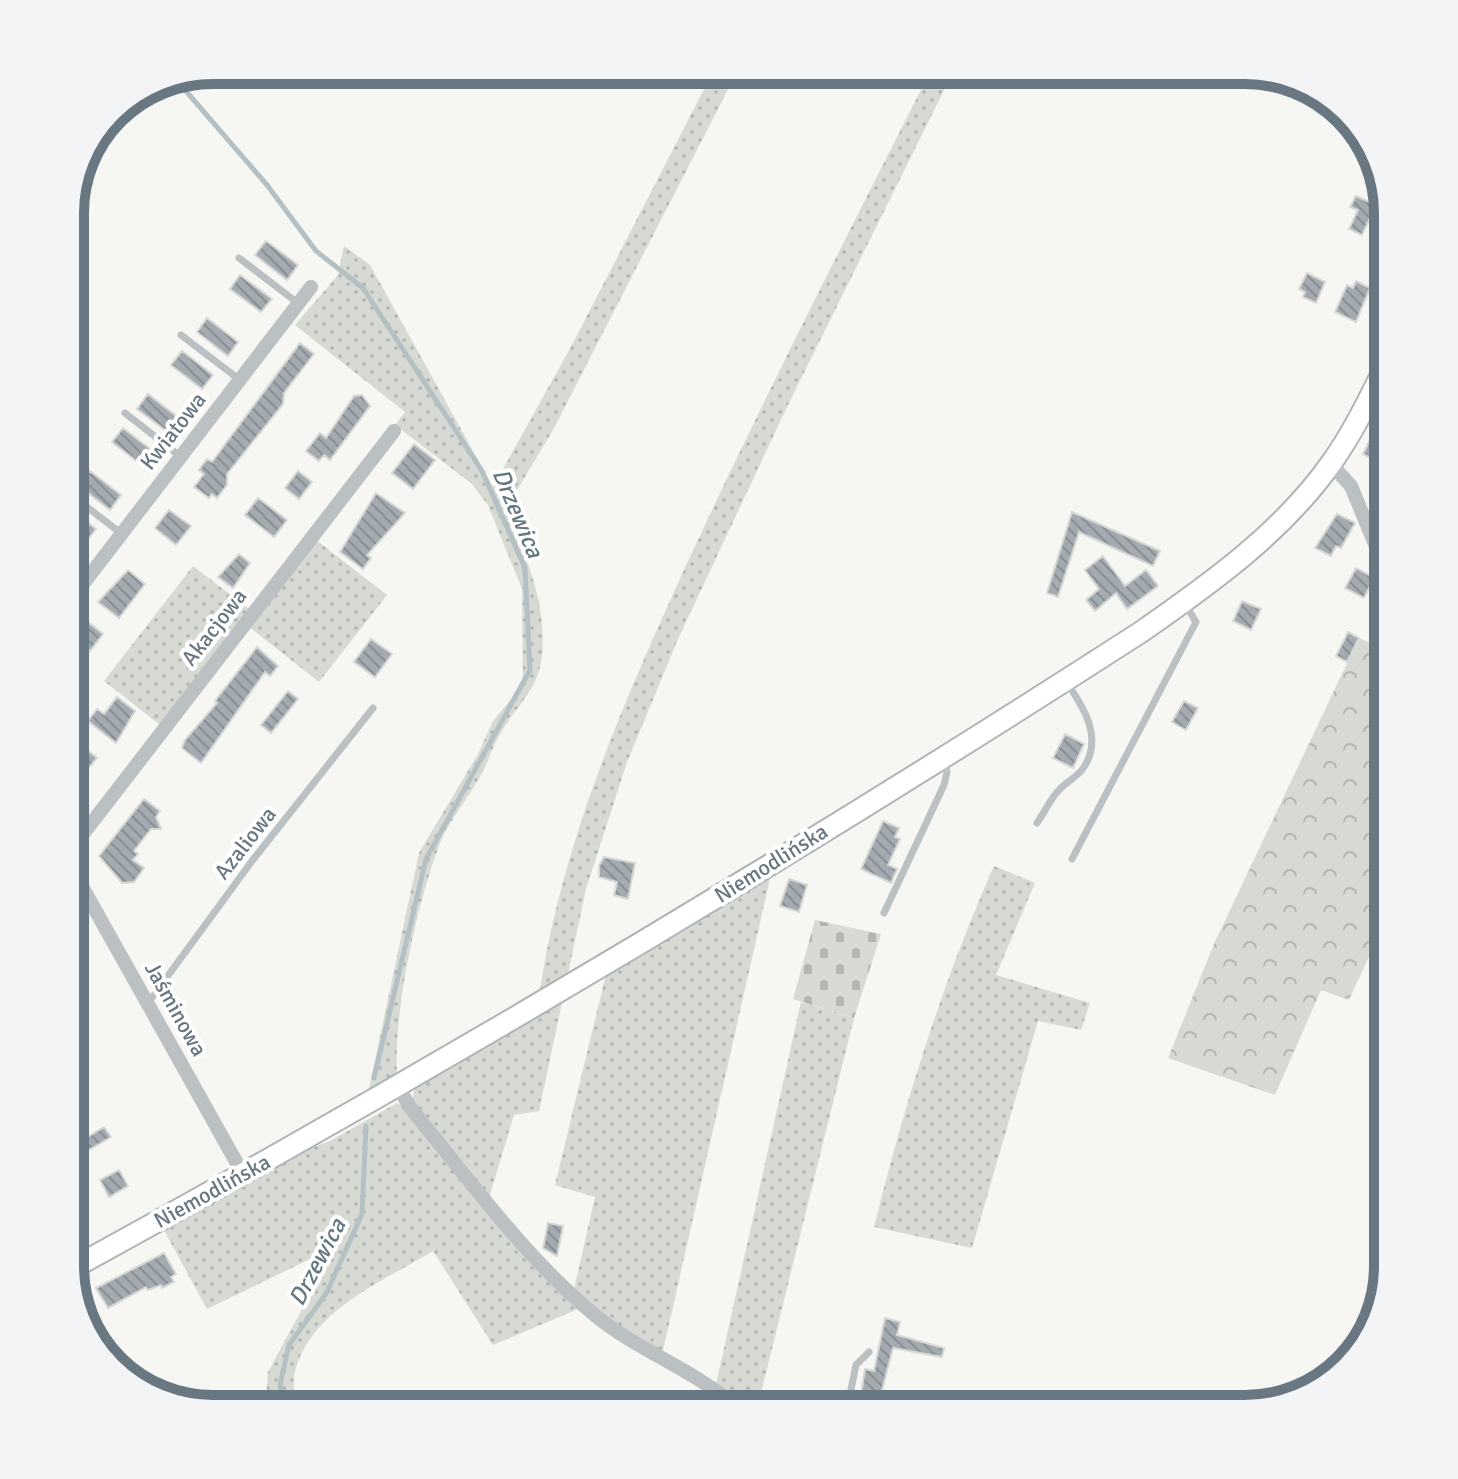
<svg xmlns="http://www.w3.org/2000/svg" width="1458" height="1479" viewBox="0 0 1458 1479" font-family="Signika,sans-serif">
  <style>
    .grass { fill: url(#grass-dots) }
    .forest { fill: url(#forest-crowns) }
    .cemetery { fill: url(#cemetery-stones) }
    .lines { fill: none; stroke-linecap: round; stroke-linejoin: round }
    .stream { stroke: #b4c0c3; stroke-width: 5 }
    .building { fill: url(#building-back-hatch); stroke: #d7d7d6; stroke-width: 2 }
    .secondary-casing { stroke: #aeb4b8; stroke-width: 24 }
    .lane { stroke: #bbc0c3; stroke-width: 7 }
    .street { stroke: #bbc0c3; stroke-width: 14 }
    .secondary { stroke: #fff; stroke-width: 20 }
    .labels { text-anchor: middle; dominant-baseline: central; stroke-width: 8; stroke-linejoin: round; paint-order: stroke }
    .street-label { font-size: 22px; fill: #687781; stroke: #fff }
    .water-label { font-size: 24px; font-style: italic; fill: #63777e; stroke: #fff }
    .rim { fill: none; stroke: #687781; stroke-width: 10 }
  </style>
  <defs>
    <pattern id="grass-dots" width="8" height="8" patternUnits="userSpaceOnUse" patternTransform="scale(2)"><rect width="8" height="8" fill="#d6dad3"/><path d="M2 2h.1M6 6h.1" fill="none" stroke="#b1b6b1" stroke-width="1.8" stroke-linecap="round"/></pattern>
    <pattern id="forest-crowns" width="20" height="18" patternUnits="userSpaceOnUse" patternTransform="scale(2)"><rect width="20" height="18" fill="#d6dad3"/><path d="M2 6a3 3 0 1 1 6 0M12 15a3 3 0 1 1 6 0" fill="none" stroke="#b1b6b1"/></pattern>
    <pattern id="cemetery-stones" width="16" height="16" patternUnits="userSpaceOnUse" patternTransform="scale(2)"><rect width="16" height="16" fill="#d6dad3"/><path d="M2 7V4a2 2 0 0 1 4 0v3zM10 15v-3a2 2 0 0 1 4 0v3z" fill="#b1b6b1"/></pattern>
    <pattern id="building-back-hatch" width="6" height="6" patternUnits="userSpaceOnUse" patternTransform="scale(2)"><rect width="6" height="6" fill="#a3abb0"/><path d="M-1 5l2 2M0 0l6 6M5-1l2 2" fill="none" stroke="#899095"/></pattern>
  </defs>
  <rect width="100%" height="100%" fill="#f6f6f3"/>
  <!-- grass -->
  <path class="grass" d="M714,70H738L553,430L505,510C527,557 549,608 541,662C536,692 513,710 499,736C491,750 487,766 478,780C466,801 449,821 440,843C417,903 393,1012 397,1076L368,1093L419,853L478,754L493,721L523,685L522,589L488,505L472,484L395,425L405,412L295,325L338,275L344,246L370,265L493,487L572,345Z
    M931,70H954L787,407L678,639L627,762L586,889L539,1111L514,1115L488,1201L573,1294L595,1197L555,1185L609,962L774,861L662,1355L585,1306L493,1345L433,1251C382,1282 312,1309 295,1371C292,1383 295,1397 295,1409H265L268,1372L314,1287L312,1258L207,1309L159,1221L243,1174L330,1141L397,1103L411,1110L414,1090L426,1070L538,1004C559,850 620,710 684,570C762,401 847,236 931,70Z
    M311,536L387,595L319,682L244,623L164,728L104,681L193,566L253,612Z
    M994,866L1035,883L996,975L1090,1003L1081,1030L1038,1021L972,1248L874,1227C905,1103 942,983 994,866Z
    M801,1002L854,1018L757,1409H740L715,1389Z"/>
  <!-- forest -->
  <path class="forest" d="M1359,638L1388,651V915L1349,1000L1321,990L1275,1095L1168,1058L1214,944Z"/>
  <!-- cemetery -->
  <path class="cemetery" d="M815,920L881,934L854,1018L793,999Z"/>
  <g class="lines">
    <!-- stream -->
    <path class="stream" d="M179,83L267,185L316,251L363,288L482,471L525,568L530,670L426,859L374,1078
      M283,1409L280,1384L289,1345L327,1292L362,1214L366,1126"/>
  </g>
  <!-- building -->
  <path class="building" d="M1356,196L1376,205L1362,235L1349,229L1358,210L1350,207Z
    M266,241L298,265L287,280L255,255Z
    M1307,273L1325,282L1316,303L1303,297L1305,292L1299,289Z
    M240,275L272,299L261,312L230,289Z
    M1356,281L1370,288L1356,322L1335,312L1347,285L1353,288Z
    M207,318L238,342L228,356L197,332Z
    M300,343L314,354L284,393L283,404L227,474V485L217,498L212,494L209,498L194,487L204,474L199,470L207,459L212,462Z
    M182,351L213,375L202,389L171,365Z
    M148,394L180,419L169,433L137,409Z
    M362,395L370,406L330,460L324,455L319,461L306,451L320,433L326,438L354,396Z
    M123,428L154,452L143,466L112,442Z
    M1372,436L1388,444V467L1363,454Z
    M414,444L435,460L413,489L392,473Z
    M90,471L121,495L110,510L78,485Z
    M298,471L312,482L299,499L285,488Z
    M376,493L405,513L367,555L371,558L363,569L340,552Z
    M258,498L287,520L274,537L245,515Z
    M70,509L96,529L85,543L70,532Z
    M169,510L191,526L176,545L155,528Z
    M1072,512L1160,551L1153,566L1079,532L1058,597L1047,593Z
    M1337,514L1355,523L1341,548L1336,546L1331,556L1315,548Z
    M239,554L250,563L233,588L218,577Z
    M1103,556L1125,586L1146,570L1158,586L1127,609L1116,593L1095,611L1086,600L1099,589L1085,570Z
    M1356,568L1374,578L1364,598L1345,588Z
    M128,570L145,584L119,618L98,602Z
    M1242,601L1261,609L1251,630L1233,621Z
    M84,619L103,634L90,651L85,647L70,667V637Z
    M1348,632L1359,638L1347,662L1336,656Z
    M371,639L392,654L375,677L354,662Z
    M257,647L278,666L270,676L265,672L201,763L182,748L185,740L217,703L215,701Z
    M288,691L298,699L271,733L261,725Z
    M117,697L135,711L116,743L88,721L97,709L104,714Z
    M1184,701L1198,708L1186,730L1172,722Z
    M1065,734L1084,744L1073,768L1053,758Z
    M70,744L82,754L86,749L97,758L81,777L70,768Z
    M144,799L160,811L156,817L161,829H151L134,851L138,854L133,860L144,868L134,882L122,883L99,856Z
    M883,821L899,828L895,837L900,839L888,865L897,869L891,883L861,869Z
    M604,857L635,863L628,899L614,895L617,882L599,877V866Z
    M789,879L807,885L799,912L780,906Z
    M104,1127L111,1137L87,1151L81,1141Z
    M119,1170L128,1186L109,1197L100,1180Z
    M548,1223L563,1226L557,1256L543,1248Z
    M164,1253L176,1274L171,1277L174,1282L162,1288L161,1285L148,1290L146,1287L108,1308L96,1288Z
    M885,1318L900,1322L897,1335L944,1348L942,1357L893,1348L880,1398L906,1402L905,1409L859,1407L865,1369L874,1371Z"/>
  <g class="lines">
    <!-- secondary casing -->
    <g class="secondary-casing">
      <path id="secondary" d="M71,1269C435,1070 792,857 1141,632C1210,584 1283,532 1332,462C1354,431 1371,395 1388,361"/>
    </g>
    <!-- lane -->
    <path class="lane" d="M239,258L299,304
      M181,335L240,380
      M125,413L181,457
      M70,494L122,534
      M1037,823C1044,813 1050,800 1058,791C1065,783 1075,778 1082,770C1104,740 1085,709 1067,683
      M1072,859L1196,622L1185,604
      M884,913L944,785L947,772L944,762
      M148,1003L252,861L373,708
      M847,1409L856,1365L869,1352"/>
    <!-- street -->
    <path class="street" d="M1331,464L1351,486L1388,576
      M70,601L311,287
      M70,851L394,431
      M70,865L243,1174
      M398,1087L412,1110C470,1180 525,1258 596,1316C639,1351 694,1370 740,1409"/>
    <!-- secondary -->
    <use href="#secondary" class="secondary"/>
  </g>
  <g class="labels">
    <!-- street labels -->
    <g class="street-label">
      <text transform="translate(173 431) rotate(-52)">Kwiatowa</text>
      <text transform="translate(214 627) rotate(-52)">Akacjowa</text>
      <text transform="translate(245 843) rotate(-52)">Azaliowa</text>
      <text transform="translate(771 863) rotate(-32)">Niemodlińska</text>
      <text transform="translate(176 1009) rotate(61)">Jaśminowa</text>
      <text transform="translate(212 1191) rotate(-29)">Niemodlińska</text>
    </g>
    <!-- water labels -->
    <g class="water-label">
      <text transform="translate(518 513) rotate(67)">Drzewica</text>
      <text transform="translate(317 1262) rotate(-62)">Drzewica</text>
    </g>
  </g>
  <!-- crop -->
  <path d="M0 0H1458V1479H0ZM213 84H1245A129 129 0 0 1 1374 213V1266A129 129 0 0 1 1245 1395H213A129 129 0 0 1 84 1266V213A129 129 0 0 1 213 84Z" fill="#f3f4f5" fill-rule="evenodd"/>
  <path class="rim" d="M213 84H1245A129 129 0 0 1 1374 213V1266A129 129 0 0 1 1245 1395H213A129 129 0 0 1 84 1266V213A129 129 0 0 1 213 84Z"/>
</svg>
